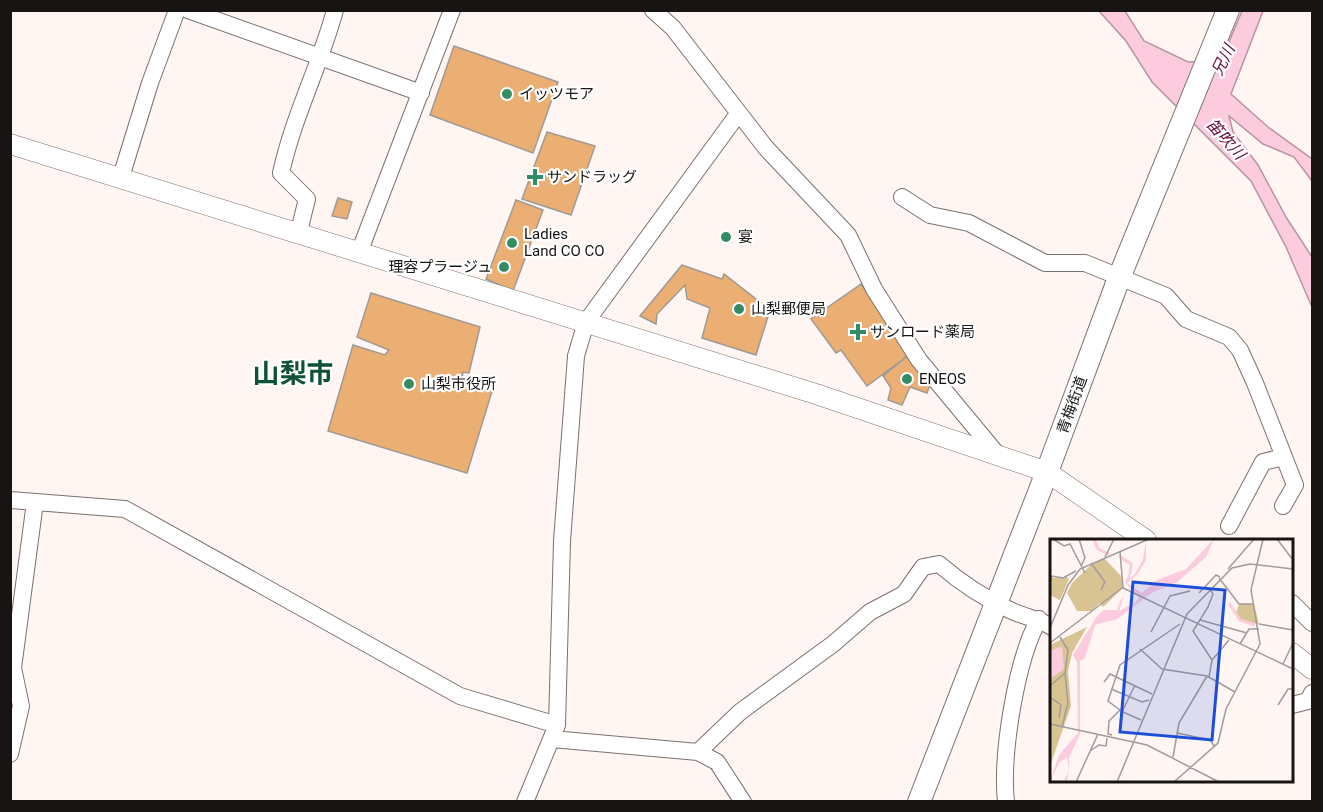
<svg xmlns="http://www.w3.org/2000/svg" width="1323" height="812" viewBox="0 0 1323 812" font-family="Roboto,'Noto Sans JP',sans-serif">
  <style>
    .water { fill: #fdcbde; stroke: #b894a1; stroke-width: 1.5 }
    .building { fill: #ebae73; stroke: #a09a94; stroke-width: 1.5 }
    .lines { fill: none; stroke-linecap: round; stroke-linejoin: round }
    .minor-casing { stroke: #7a726f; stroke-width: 18 }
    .tertiary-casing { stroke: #7a726f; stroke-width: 21 }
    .secondary-casing { stroke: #7a726f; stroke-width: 24 }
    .minor { stroke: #fff; stroke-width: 16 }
    .tertiary { stroke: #fff; stroke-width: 20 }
    .secondary { stroke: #fff; stroke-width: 22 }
    .poi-dot { fill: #328d64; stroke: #fff; stroke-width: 2 }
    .labels { text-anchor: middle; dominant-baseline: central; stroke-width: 4.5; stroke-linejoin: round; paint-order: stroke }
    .poi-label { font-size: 15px; fill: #171413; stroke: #fff; text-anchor: start }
    .street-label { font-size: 15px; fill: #171413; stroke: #fff }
    .water-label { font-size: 16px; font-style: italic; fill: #690a3f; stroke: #fff }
    .town-label { font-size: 27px; font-weight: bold; fill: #0f5236; stroke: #fff }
    .inset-river { fill: none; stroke: #fdcbde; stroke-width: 3 }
    .inset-road { fill: none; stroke: #a29b99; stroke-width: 1.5 }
    .view { fill: #1d4ed8; fill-opacity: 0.15; stroke: #1d4ed8; stroke-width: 3 }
    .inset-edge { fill: none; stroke: #171413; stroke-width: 3 }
  </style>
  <rect width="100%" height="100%" fill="#fff5f2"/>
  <!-- water -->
  <path class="water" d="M1099,11H1125L1144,41L1188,62L1221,61L1242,11H1263L1231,94L1268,127L1312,159V181L1294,157L1263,144L1229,116L1233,132L1258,165L1286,217L1312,257V307L1286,247L1251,181L1152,82L1126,41Z"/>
  <!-- building -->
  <path class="building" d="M454,46L558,82L533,153L430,115Z
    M547,132L595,146L571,215L522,199Z
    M338,198L352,202L347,219L332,216Z
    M516,200L543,210L513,291L486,279Z
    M682,265L722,279L724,274L770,310L756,355L702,338L710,308L687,299L685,285L657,314L656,324L640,316Z
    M861,284L910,354L867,386L841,350L836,353L811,319Z
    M371,293L480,327L469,373L463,372L462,380L493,388L467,473L328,431L353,345L385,355L389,350L357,337Z
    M910,354L931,382L927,393L910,387L902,405L888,400L891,388L883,376Z"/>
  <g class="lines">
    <!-- minor casing -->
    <g class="minor-casing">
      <path id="minor" d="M188,10L421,93
        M653,10L673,28L766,148L848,235L874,289L919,360L997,454
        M121,177L150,83L177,10
        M902,197L930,215L969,223L1045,263H1085L1166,296L1186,319L1229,337L1240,350L1255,383L1295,485L1283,506
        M299,231L307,199L281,173C293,117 320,66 335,10
        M360,250L452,10
        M10,500L125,509L460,696L557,725
        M1229,526L1263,462L1284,457
        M1292,603L1312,623
        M1292,705L1308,701L1312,693
        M552,739L698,752L717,762L743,802
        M698,752L740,712L833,644L870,612L904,594L923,567L939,564C961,583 985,599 1012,611C1025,617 1039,619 1052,627
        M10,754L21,706L13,668L35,502
        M525,802L557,725L562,541L576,356L586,322L738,114
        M1006,802C1001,755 1016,660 1039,619"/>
    </g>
    <!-- tertiary casing -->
    <g class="tertiary-casing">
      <path id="tertiary" d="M10,144L816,394L1047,472L1146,540
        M1292,653L1312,669"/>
    </g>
    <!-- secondary casing -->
    <g class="secondary-casing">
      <path id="secondary" d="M919,802L1047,472L1119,278L1228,10"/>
    </g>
    <!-- minor -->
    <use href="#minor" class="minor"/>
    <!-- tertiary -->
    <use href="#tertiary" class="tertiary"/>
    <!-- secondary -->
    <use href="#secondary" class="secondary"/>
  </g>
  <!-- markers -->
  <g class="poi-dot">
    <circle cx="507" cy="94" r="6"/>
    <path d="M532 168h6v6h6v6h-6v6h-6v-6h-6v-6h6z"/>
    <circle cx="726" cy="237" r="6"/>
    <circle cx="512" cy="243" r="6"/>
    <circle cx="504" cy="267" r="6"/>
    <circle cx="739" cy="309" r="6"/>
    <path d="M855 323h6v6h6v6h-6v6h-6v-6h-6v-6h6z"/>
    <circle cx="907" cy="379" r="6"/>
    <circle cx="409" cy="384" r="6"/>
  </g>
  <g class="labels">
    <!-- poi labels -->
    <g class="poi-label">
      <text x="519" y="94">イッツモア</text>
      <text x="547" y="177">サンドラッグ</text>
      <text x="524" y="234">Ladies<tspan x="524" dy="17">Land CO CO</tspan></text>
      <text x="738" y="237">宴</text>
      <text x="492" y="267" text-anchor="end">理容プラージュ</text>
      <text x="751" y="309">山梨郵便局</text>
      <text x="870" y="332">サンロード薬局</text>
      <text x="919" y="379">ENEOS</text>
      <text x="421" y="384">山梨市役所</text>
    </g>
    <!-- street labels -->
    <g class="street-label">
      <text transform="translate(1072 405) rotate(-70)">青梅街道</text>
    </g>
    <!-- water labels -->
    <g class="water-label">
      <text transform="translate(1223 60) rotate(-64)">兄川</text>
      <text transform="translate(1226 139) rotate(48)">笛吹川</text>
    </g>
    <!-- town labels -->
    <g class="town-label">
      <text x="293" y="374">山梨市</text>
    </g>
  </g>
  <!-- overview -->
  <g transform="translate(1050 539)">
    <rect width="243" height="243" fill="#fff5f2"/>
    <path d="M54,19L71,37L73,49L53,68L50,64L41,72H27L17,54L22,44L43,24ZM17,38L19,40L10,61L0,56L2,39ZM189,65H204L209,85L190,82L186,74ZM37,88L22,114L18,132L21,167L0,227V106Z" fill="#d8c492"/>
    <path d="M96,0V21L87,36L77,44L92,54L107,41L136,30L164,0L156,18L126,44L103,53L67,80L45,86L35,119L30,122V195L19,219V232L17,241L13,243L19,232L17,218L9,224L0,243L9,216L28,194L27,123L23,116L47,77L54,71H67L70,62L74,57L69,72L86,63L89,59L75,43L80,32V39L85,35L93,21ZM12,107L14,130L0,140V112Z" fill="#fdcbde"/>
    <path class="inset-river" d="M44,0L48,10L59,15M69,17L81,25L80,35M179,64L190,81L205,86"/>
    <path class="inset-road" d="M3,0L14,7L20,5L35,34M29,0L35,19L31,27M227,0L243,21M70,12L73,49L243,130M55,18L64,0M41,24L55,43L51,51M178,30L204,0M169,39L189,65H204M0,45L2,37L13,39L26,32M160,50L163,55L158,68L143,92L162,121M149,54L166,36L170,38M150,81L197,94M209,85L243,91M0,89L18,46L30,30L99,0M101,93L120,57L140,52M10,98L18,111L15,134L18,164L12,188M0,104L72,49M190,105L199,90H209M90,110L112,130L157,137L185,153M233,125L243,104M159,138L162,121L179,101M54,143L60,135L102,155M0,147L15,134M61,150L92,163L99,161M0,158L11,166L9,179M228,166L238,150H243M72,173L85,146M73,173L91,181M0,185L97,206L169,243M127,194L160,201L165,208M62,196L58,195L59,182L70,171L58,162L70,126L130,85M40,212L49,206L56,207L57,199M123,218L129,184L157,137M26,243L48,195M67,243L137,75L182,29L200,25L243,30M124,243L168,204L176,170L210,105L201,51L213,0"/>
    <path class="view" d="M83,43L175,51L162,201L70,193Z"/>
    <rect width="243" height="243" class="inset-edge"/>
  </g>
  <!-- border -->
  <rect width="1323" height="812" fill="none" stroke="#171413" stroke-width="24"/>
</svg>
